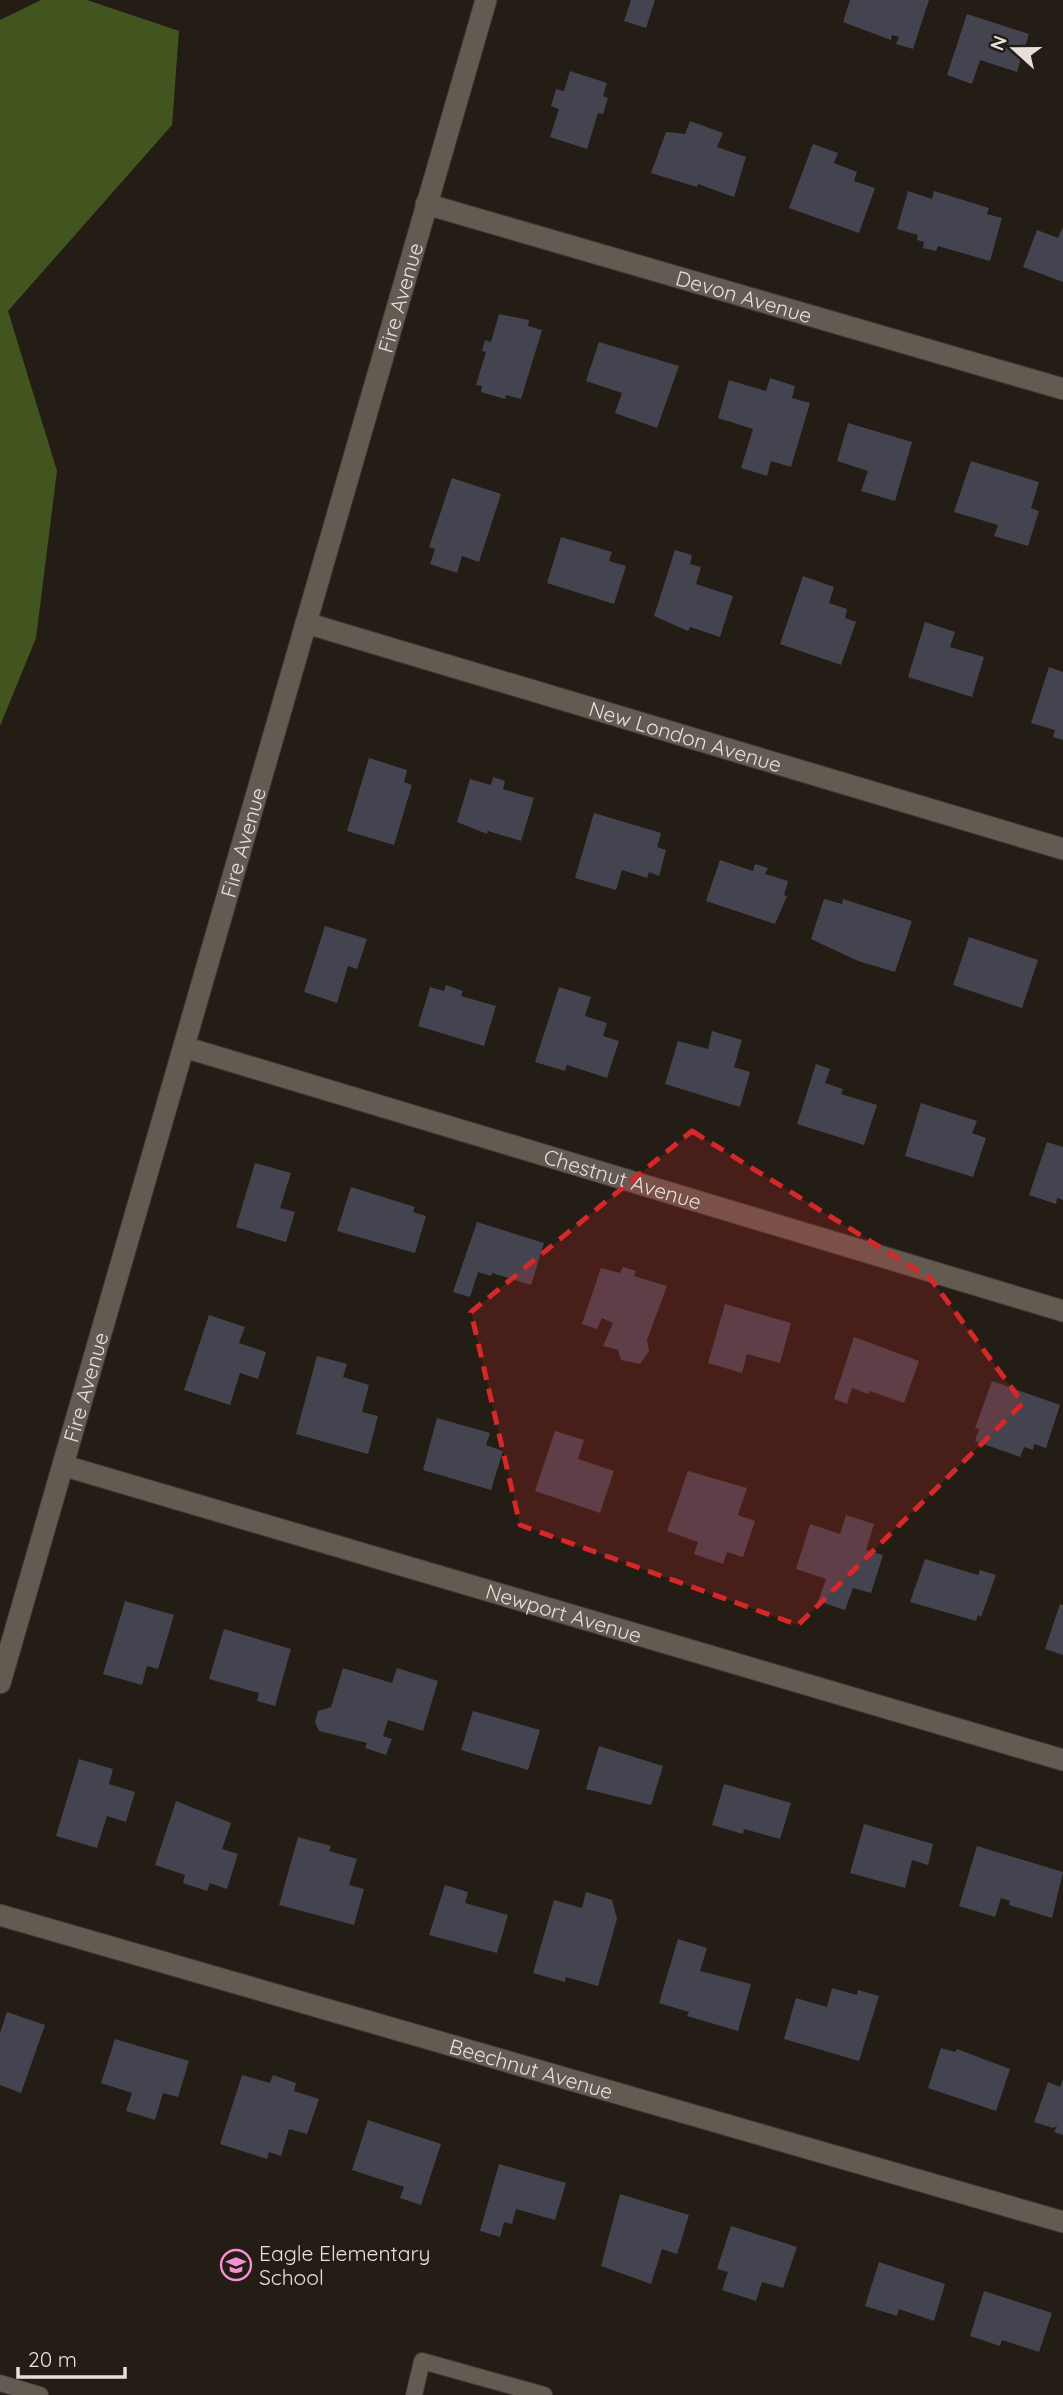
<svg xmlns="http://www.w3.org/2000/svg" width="1063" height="2395" viewBox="0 0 1063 2395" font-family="Quicksand,sans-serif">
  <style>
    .forest { fill: #42551f }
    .building { fill: #43444f }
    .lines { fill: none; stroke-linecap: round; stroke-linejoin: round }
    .lane-casing { stroke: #3d3733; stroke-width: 18 }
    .street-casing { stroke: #3d3733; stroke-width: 23 }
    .lane { stroke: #635b52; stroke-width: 16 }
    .street { stroke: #635b52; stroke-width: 21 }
    .marked { fill: #d62828; fill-opacity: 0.2; stroke: #d62828; stroke-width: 5; stroke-dasharray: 14 9; stroke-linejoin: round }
    .labels { text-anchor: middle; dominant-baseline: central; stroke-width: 5; stroke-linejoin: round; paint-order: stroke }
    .street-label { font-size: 21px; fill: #e5e0db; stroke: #241d15 }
    .poi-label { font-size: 21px; fill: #e5e0db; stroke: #241d15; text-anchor: start }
  </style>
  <rect width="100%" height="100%" fill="#241d15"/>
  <!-- forest -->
  <path class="forest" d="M41,0H87L179,31L172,125L8,311L57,471L36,638L0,726V20Z"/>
  <!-- building -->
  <path class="building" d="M631,0H655L646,28L624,21Z
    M850,0H929L913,49L896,44L899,37L892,35L891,40L843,22Z
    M967,14L1029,34L1017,72L980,60L972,84L947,75Z
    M570,71L607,83L603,96L608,98L603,114L598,113L587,149L550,137L559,109L551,106L556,89L564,91Z
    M690,121L723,133L717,147L746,157L734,197L698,184L697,187L651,173L666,132L685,134Z
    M813,144L838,153L834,163L857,172L854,181L875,188L859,233L789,208Z
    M908,191L932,199L934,191L989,208L987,214L1002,218L990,261L938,246L936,251L923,248L924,242L917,240L918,235L897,229Z
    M1063,227V282L1023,267L1037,230L1058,238Z
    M499,314L529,320L528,326L542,330L521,399L506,395L505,399L481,392L482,386L476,385L486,352L482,351L485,340L491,342Z
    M599,342L679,366L657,428L615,413L622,393L586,381Z
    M770,378L795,386L792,398L810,403L791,467L771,461L767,476L741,468L753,429L718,418L729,380L766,391Z
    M848,423L912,442L895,501L861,491L868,471L837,461Z
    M971,461L1039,482L1031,508L1039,511L1028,546L994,536L998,525L954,512Z
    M452,478L501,494L479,562L462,556L457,573L430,564L435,549L429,547Z
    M561,537L612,552L609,561L626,566L614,604L547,583Z
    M675,550L692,555L690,564L701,567L696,584L733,596L720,637L690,627L688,631L654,616Z
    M803,576L834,587L829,603L847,609L845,618L856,622L841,665L780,644Z
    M925,622L955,632L950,647L984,657L972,697L908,677Z
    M1049,667L1063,672V740L1053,737L1055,730L1031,723Z
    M369,758L407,770L404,782L412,785L394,845L347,831Z
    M493,777L505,781L503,789L534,798L521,841L488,831L487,834L457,822L470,779L491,785Z
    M594,813L661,833L657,847L666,850L659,876L649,872L647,878L622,870L616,890L575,878Z
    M720,860L753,871L755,864L768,868L765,874L788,881L784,895L787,896L775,924L706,901Z
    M824,899L842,904L843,899L912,921L895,972L858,961L811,939Z
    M325,926L367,939L357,969L348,966L337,1003L304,992Z
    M969,937L1038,960L1022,1008L953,985Z
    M446,985L463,991L461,996L496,1006L484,1046L418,1026L430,987L444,991Z
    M559,987L591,997L585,1016L607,1023L603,1036L619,1041L607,1078L567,1065L565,1071L535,1062Z
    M712,1031L742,1040L734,1067L750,1072L740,1107L665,1084L678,1041L708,1049Z
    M816,1064L830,1069L825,1083L843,1089L841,1094L877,1105L864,1145L797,1124Z
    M921,1103L977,1121L972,1133L986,1138L973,1177L905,1156Z
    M1047,1142L1063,1147V1200L1057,1198L1056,1204L1029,1195Z
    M255,1163L291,1173L280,1208L295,1212L286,1242L236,1227Z
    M351,1187L415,1207L413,1212L426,1216L415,1253L337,1231Z
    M477,1222L544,1243L531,1285L492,1273L491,1276L478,1272L470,1297L453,1292Z
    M623,1267L636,1271L634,1276L667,1286L647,1340L649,1351L640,1364L621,1360L618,1350L603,1346L613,1323L602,1318L597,1329L582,1324L601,1268L620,1273Z
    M725,1304L791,1323L780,1363L747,1354L742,1373L708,1363Z
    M209,1315L245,1327L239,1343L266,1352L258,1379L240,1373L230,1405L184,1390Z
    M854,1337L919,1361L904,1403L870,1391L868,1394L852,1388L847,1404L834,1399Z
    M317,1356L347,1364L343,1377L369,1385L362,1412L378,1416L368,1454L296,1434Z
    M992,1381L1060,1405L1046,1448L1034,1444L1033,1450L1024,1447L1020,1457L975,1441L979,1429L975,1428Z
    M437,1418L490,1433L486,1445L503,1451L491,1490L423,1470Z
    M555,1431L584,1440L578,1459L614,1471L600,1513L535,1491Z
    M688,1471L747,1488L738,1515L755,1521L743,1557L727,1552L723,1564L694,1554L698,1542L667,1531Z
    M846,1515L874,1524L866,1550L883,1555L871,1593L853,1588L845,1610L818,1601L826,1579L796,1569L810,1524L840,1534Z
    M925,1559L978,1575L980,1570L996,1575L981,1617L978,1615L976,1621L910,1602Z
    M125,1601L174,1615L158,1669L147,1666L142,1685L103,1674Z
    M1060,1604L1063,1605V1655L1045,1649Z
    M224,1629L291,1649L275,1706L257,1701L259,1693L209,1679Z
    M343,1668L392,1683L397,1668L438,1681L423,1731L388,1720L383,1736L392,1739L386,1755L365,1748L367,1743L319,1731L315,1722L318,1711L331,1707Z
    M473,1711L540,1730L528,1770L461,1750Z
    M599,1746L663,1766L651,1805L586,1789Z
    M79,1759L113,1769L109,1784L135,1792L126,1822L107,1816L97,1848L56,1836Z
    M724,1784L791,1803L780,1839L744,1829L743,1834L712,1825Z
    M176,1801L231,1823L222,1849L238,1854L227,1889L210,1883L207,1891L183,1883L185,1875L155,1865Z
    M864,1824L933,1844L928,1865L912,1860L905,1888L850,1873Z
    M298,1837L331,1846L329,1851L357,1859L349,1885L364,1889L354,1925L279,1905Z
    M977,1846L1063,1872L1052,1918L1009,1905L1010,1901L1001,1898L995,1917L959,1906Z
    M445,1885L468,1892L465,1903L508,1915L497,1953L429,1935Z
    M586,1892L612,1900L617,1919L598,1986L566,1977L565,1982L533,1973L554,1900L582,1908Z
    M678,1939L707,1948L700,1971L751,1984L738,2031L687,2016L689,2012L659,2003Z
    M832,1988L857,1995L858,1990L879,1996L859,2061L784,2039L796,1998L827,2007Z
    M7,2012L45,2025L21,2093L0,2085V2033Z
    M115,2039L189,2061L178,2097L163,2093L155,2120L126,2111L132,2093L101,2083Z
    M941,2048L955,2052L957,2049L1010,2069L996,2111L928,2088Z
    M242,2075L270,2083L273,2075L296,2083L294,2091L319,2099L307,2134L289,2129L281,2156L269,2152L267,2159L220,2144Z
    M1063,2079V2135L1054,2132L1057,2126L1053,2128L1034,2122L1048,2082L1060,2087Z
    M368,2120L441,2144L421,2205L400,2198L404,2187L352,2170Z
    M499,2164L566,2183L555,2220L516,2209L512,2224L504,2222L500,2237L480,2231Z
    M620,2194L689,2215L677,2254L662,2249L651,2284L601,2266Z
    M731,2226L797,2247L783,2288L762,2282L756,2301L722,2290L728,2272L717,2269Z
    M879,2262L945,2284L934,2321L899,2309L897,2316L865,2306Z
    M984,2291L1052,2313L1039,2352L1002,2340L1000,2346L970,2336Z"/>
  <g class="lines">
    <!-- lane casing -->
    <g class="lane-casing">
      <path id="lane" d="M0,2383L40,2395
        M414,2395L422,2361L544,2395"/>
    </g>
    <!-- street casing -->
    <g class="street-casing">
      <g id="street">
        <path id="s1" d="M426,204L1063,389"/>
        <path id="s2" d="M306,623L1063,849"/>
        <path id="s3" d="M184,1047L1063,1311"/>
        <path id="s4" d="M65,1466L1063,1760"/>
        <path id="s5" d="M0,1683L486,0"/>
        <path id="s6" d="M0,1915L1063,2222"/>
      </g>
    </g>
    <!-- lane -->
    <use href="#lane" class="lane"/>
    <!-- street -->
    <use href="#street" class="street"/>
  </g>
  <!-- marked area -->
  <path class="marked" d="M692,1131L930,1278L1023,1403L798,1625L520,1525L471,1312Z"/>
  <!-- icons -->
  <defs>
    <g id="school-ring" transform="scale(1.575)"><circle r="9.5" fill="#241d15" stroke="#f690d0" stroke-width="1.5"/><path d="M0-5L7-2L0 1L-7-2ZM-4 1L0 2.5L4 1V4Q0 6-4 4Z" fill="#f690d0"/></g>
  </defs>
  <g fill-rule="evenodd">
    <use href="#school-ring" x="236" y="2265"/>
  </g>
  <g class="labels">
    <!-- street labels -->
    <g class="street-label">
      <text stroke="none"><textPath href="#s1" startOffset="331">Devon Avenue</textPath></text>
      <text stroke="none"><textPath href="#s5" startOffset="1442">Fire Avenue</textPath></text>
      <text stroke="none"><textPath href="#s2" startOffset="396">New London Avenue</textPath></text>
      <text stroke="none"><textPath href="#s5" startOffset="875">Fire Avenue</textPath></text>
      <text stroke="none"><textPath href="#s3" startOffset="458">Chestnut Avenue</textPath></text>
      <text stroke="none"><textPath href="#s5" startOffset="308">Fire Avenue</textPath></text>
      <text stroke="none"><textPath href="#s4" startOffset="520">Newport Avenue</textPath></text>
      <text stroke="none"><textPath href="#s6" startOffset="553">Beechnut Avenue</textPath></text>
    </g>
    <!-- poi labels -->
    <g class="poi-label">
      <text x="259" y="2253">Eagle Elementary<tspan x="259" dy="24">School</tspan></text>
    </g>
  </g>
  <!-- north arrow -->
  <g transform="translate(1014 49) rotate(291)" stroke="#241d15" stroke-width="5" paint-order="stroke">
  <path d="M0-5L12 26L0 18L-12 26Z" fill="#e5e0db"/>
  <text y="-10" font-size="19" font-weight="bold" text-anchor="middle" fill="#e5e0db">N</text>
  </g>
  <!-- scale -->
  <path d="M18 2367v10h107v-10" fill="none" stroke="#e5e0db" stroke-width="3.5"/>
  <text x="28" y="2367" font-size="21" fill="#e5e0db" stroke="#241d15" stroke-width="5" paint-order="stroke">20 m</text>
</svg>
